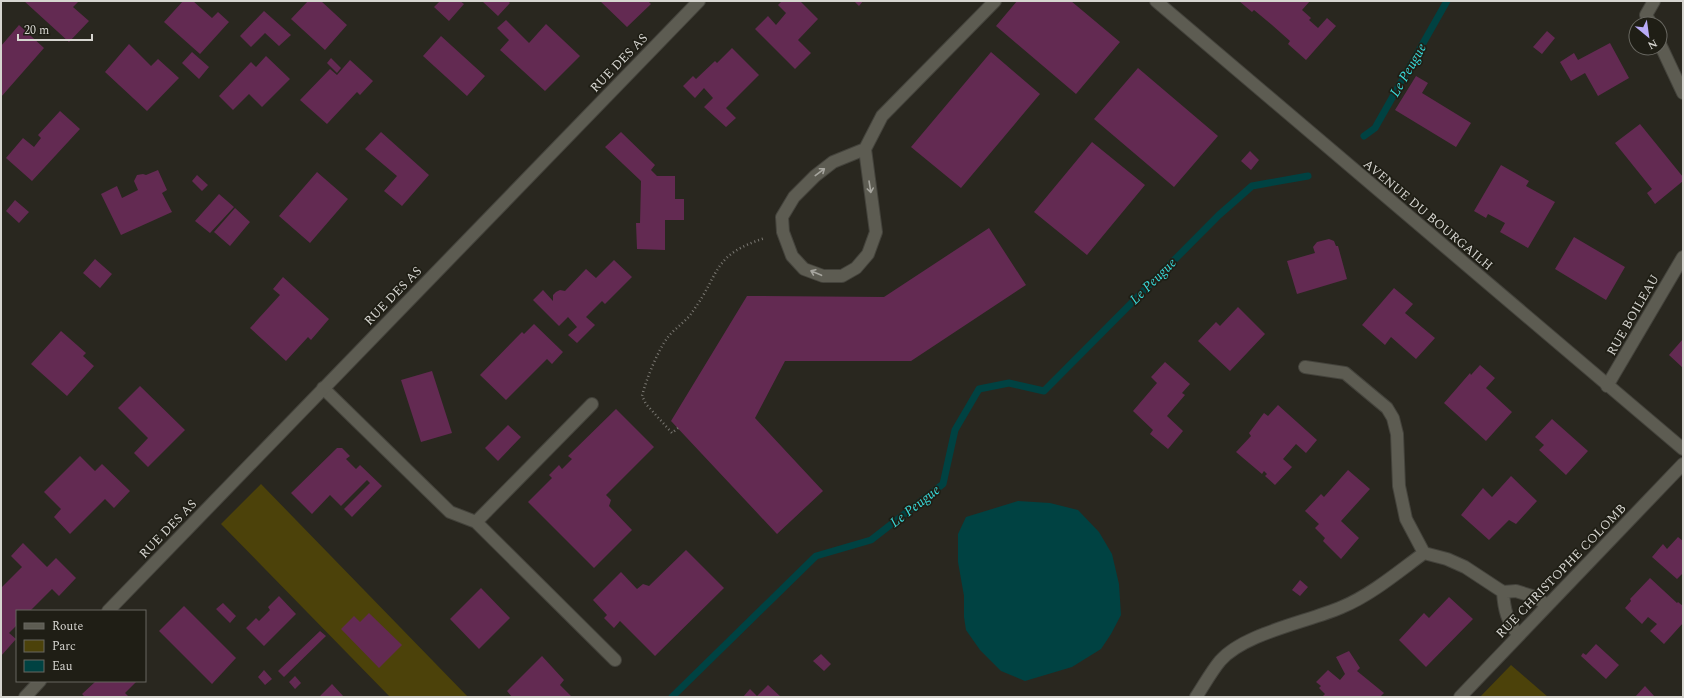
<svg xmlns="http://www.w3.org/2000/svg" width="1684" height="698" viewBox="0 0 1684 698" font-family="Spectral,serif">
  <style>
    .green { fill: #4c420a }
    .water { fill: #004242 }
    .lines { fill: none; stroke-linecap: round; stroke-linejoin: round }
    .stream { stroke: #004242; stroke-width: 7 }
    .building { fill: #632a52 }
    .lane-casing { stroke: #44433c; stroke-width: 14 }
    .street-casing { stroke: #44433c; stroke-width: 14 }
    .secondary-casing { stroke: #44433c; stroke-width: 14 }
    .path { stroke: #7b7973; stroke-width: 2.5; stroke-dasharray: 1 3; stroke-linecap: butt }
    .lane { stroke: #5d5c52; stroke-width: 12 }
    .street { stroke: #5d5c52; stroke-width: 12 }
    .secondary { stroke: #5d5c52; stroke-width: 12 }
    .oneway { stroke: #a6a59e }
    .labels { text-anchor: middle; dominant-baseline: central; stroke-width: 3.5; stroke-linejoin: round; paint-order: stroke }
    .street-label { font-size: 13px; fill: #d6d5d0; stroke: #1f1e15 }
    .water-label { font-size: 14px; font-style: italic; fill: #39dbdc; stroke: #1f1e15 }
  </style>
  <rect width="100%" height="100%" fill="#29271f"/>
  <!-- green -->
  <path class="green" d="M261,484L468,697H390L221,524Z
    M1511,665L1548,697H1480Z"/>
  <!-- water -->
  <path class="water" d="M1018,501L1050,503L1078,510L1099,532L1112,554L1119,584L1121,615L1111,634L1101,649L1072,667L1025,681L1001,671L980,650L966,630L964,617V596L958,562V534L966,517Z"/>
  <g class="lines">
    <!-- stream -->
    <path class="stream" d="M1364,136L1375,128L1447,1
      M672,697L816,556L871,540L943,484L955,430L979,389L1009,383L1044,391L1219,215L1252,186L1308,176"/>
  </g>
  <!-- building -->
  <path class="building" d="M24,1H79L73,7L89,21L69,42Z
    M183,1H193L212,18L218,12L229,22L200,54L164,22Z
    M308,1H321L347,25L325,50L291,19Z
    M440,1H460L464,4L449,21L434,7Z
    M482,1H508L510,3L498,16Z
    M600,1H648L651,4L627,27Z
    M782,1H800L818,19L798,40L811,53L795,69L755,29L768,16L776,25L786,13L778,5Z
    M854,1H863L859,6Z
    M1017,1H1071L1120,42L1076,94L996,26Z
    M1239,1H1310L1302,10L1311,18L1309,20L1318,28L1327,18L1336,26L1306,60L1288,44L1290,41L1272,25L1254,10L1252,12Z
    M264,11L291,35L279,46L265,33L251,47L240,36Z
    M506,20L529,43L546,24L580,56L545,91L500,50L509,40L497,28Z
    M19,25L44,48L1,97V46Z
    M1547,31L1555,38L1542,54L1533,47Z
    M441,36L485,76L467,96L423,56Z
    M1610,43L1629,78L1598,96L1585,73L1571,81L1560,62L1574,53L1578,60Z
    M129,44L151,66L158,59L179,78L147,111L105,72Z
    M732,48L759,75L726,108L736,118L726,127L704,107L713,98L704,88L695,98L683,86L693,76L696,79L715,61L717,63Z
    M192,52L209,67L199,79L182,63Z
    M991,52L1040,94L961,188L911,147Z
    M266,56L290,79L262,107L249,94L233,110L219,96L251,62L256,67Z
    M331,58L341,68L337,73L327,63Z
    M350,60L373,81L360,95L357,92L327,124L300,100L330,69L337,75Z
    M1138,68L1218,136L1174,187L1094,119Z
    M1416,76L1428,83L1422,93L1471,123L1456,147L1395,110Z
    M60,111L80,129L32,181L6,158L23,138L34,147L41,138L38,135Z
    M1640,124L1683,177V181L1655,204L1647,193L1652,189L1615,143Z
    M381,132L429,175L402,206L384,191L397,176L365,149Z
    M621,132L655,165L651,170L657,176H675V199H684V220H665V250L637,249L636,223H640L641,181L605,147Z
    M1092,142L1145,185L1087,255L1034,212Z
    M1250,151L1259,160L1251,170L1241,161Z
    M1501,165L1529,181L1526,186L1555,202L1528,248L1500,232L1505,223L1488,214L1486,218L1474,211Z
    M158,170L167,190L162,193L172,212L121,235L101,194L117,186L122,198L138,190L134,181L137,175L143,174L146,175Z
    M317,172L348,199L310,243L279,216Z
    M197,175L208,185L202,191L192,181Z
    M219,194L234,207L210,233L195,221Z
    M15,200L29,212L19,223L6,211Z
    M235,208L250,222L230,246L214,232Z
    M989,228L1026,285L911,361H785L755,418L823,491L777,534L671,421L747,296L884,297Z
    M1574,237L1625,267L1606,300L1555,269Z
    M1329,239L1334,241L1336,246H1338L1347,279L1297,294L1287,261L1315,253L1313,247L1317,242Z
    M95,259L112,274L100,288L83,273Z
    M614,260L632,277L605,304L602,301L586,317L595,325L577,343L568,335L577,327L568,317L559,326L533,300L543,290L553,301V295L556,292L560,290L565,291L586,269L596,278Z
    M283,277L329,319L311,340L308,337L286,361L250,328L280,295L273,289Z
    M1394,288L1413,304L1405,313L1435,338L1416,359L1391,337L1385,345L1362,325Z
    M1238,307L1265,334L1230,371L1198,341L1216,322L1220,326Z
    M534,324L563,352L552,364L547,359L506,400L480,375L522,332L524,334Z
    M61,331L86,353L83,356L94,366L67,396L31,364Z
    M1683,339V368L1669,355Z
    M1165,362L1190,384L1182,393L1185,395L1167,416L1183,431L1168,449L1150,434L1153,430L1133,411L1157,383L1151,377Z
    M1480,365L1495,378L1486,388L1512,412L1486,441L1444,403L1470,373L1471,375Z
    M432,371L452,433L421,442L401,380Z
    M140,386L185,430L148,467L134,453L148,438L118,408Z
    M1278,405L1317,440L1306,453L1296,444L1283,459L1292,467L1275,485L1265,476L1267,474L1264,471L1262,474L1236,452L1251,436L1249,433L1264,413L1268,416Z
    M616,409L654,447L606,495L611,500L609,506L632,530L594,568L528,502L552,478L549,475L559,465L562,469L572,459L568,456Z
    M1552,419L1588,451L1566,475L1539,450L1544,445L1535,437Z
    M508,425L521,437L498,461L485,448Z
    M337,448H342L350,456L346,459L356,469L360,465L382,486L352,517L344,509L370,483L367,480L341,506L330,495L312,514L291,493Z
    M80,456L95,471L102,464L130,491L114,508L105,499L70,534L54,517L61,509L44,492Z
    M1348,470L1370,489L1341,521L1359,538L1341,559L1323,541L1325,538L1315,528L1319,524L1305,511L1321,494L1324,497Z
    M1511,476L1537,501L1516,524L1509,520L1489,540L1461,515L1483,488L1492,497Z
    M1678,537L1683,541V573L1677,579L1652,557L1663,544L1667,549Z
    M23,543L47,567L56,558L76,578L59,596L52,589L30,611H17V625L9,633L16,639L1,656V588L22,567L11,556Z
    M686,550L724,588L655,656L620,621L614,628L604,618L607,615L593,600L621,572L637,589L643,584L649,586Z
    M1650,578L1677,603L1678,602L1683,606V623L1664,644L1650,631L1657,624L1648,617L1642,624L1625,608L1631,601L1630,599Z
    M1300,580L1308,587L1300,596L1292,590Z
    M481,588L510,618L479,649L450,619Z
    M279,596L296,614L264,646L246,628L256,618L259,621L270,610L268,607Z
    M1449,597L1473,619L1426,667L1399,640L1424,613L1429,618Z
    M223,603L236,616L230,623L216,609Z
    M184,606L236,658L212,684L159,631Z
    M369,613L402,645L379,668L341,629L354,616L360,622Z
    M320,631L326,636L284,677L278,671Z
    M1596,644L1619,665L1606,679L1581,656L1583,653L1586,655Z
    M1349,651L1360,668L1357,671L1384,693L1380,697H1322L1325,694L1319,688L1321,686L1316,682L1328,670L1340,680L1345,674L1336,657Z
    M821,654L831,664L824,671L813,661Z
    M542,656L564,680L560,685L572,697H512L507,691Z
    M264,670L272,679L265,685L258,677Z
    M295,676L301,683L295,689L289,682Z
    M96,681H137L125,693L129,697H85L82,694Z
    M332,684L344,697H319Z
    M768,685L781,697H743L750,689L757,696Z
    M1645,686L1655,697H1635Z"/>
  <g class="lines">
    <!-- lane casing -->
    <g class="lane-casing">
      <path id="lane" d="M323,388L450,512L476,522L615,660
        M476,522L592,404"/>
    </g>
    <!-- street casing -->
    <g class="street-casing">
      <path id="street" d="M1651,24L1646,15L1654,1
        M1660,44L1683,93
        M865,149L833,162L815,176L794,197L782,217L783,232L792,256L804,269L823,276H842L856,268L868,254L876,232L865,149L882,116L995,1
        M1305,367L1345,373L1387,408L1393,418L1397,434L1399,486L1406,519L1424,553
        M1607,386L1683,257
        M1503,592C1504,608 1507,623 1519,635
        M108,611L699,1
        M25,697L40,681
        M1196,697C1204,685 1211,672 1220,661C1244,633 1308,622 1342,607C1371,595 1398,572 1424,553L1447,559L1465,567L1503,592L1516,591L1535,597L1547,605
        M1460,697L1683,464"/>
    </g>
    <!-- secondary casing -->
    <g class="secondary-casing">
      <path id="secondary" d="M1156,1L1683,449"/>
    </g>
    <!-- path -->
    <path class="path" d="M678,428L672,433L646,404L642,396C646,380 658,350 668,337C675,328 687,321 693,311C721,272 712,255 765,238"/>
    <!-- lane -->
    <use href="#lane" class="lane"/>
    <!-- street -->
    <use href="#street" class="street"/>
    <!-- secondary -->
    <use href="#secondary" class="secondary"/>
  </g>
  <!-- one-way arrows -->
  <defs><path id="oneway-shaft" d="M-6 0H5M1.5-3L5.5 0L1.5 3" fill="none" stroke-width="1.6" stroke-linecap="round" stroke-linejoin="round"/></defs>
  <g class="oneway">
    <use href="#oneway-shaft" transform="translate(820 172) rotate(-37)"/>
    <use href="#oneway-shaft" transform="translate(870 187) rotate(81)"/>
    <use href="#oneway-shaft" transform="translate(816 273) rotate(-157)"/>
  </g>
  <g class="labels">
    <!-- street labels -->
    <g class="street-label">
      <text transform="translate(619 63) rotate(-46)">RUE DES AS</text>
      <text transform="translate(1428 215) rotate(40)">AVENUE DU BOURGAILH</text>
      <text transform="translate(393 296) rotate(-46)">RUE DES AS</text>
      <text transform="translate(1633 315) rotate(-60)">RUE BOILEAU</text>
      <text transform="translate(168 529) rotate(-46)">RUE DES AS</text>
      <text transform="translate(1561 571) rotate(-46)">RUE CHRISTOPHE COLOMB</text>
    </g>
    <!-- water labels -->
    <g class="water-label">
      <text transform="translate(1408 70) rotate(-60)">Le Peugue</text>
      <text transform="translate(1153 281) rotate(-45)">Le Peugue</text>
      <text transform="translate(915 506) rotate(-38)">Le Peugue</text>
    </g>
  </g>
  <!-- border -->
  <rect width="1684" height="698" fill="none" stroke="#d6d5d0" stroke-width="4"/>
  <!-- legend -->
  <rect x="16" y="610" width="130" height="72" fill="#1f1e15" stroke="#686760"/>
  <rect x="24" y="623" width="20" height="6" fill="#5d5c52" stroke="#686760"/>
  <text x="52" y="630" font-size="12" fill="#d6d5d0">Route</text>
  <rect x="24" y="640" width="20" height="12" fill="#4c420a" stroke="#686760"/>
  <text x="52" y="650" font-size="12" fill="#d6d5d0">Parc</text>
  <rect x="24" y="660" width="20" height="12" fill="#004242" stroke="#686760"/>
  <text x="52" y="670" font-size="12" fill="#d6d5d0">Eau</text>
  <!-- north arrow -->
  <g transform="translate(1648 36) rotate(151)"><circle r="19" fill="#1f1e15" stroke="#686760"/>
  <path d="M0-3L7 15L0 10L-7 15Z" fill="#b9abf7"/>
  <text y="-6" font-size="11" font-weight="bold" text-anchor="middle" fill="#d6d5d0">N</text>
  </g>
  <!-- scale -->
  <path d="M18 34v6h74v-6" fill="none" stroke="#d6d5d0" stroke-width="2"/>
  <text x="24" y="34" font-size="12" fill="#d6d5d0" stroke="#1f1e15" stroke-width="3" paint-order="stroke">20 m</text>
</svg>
